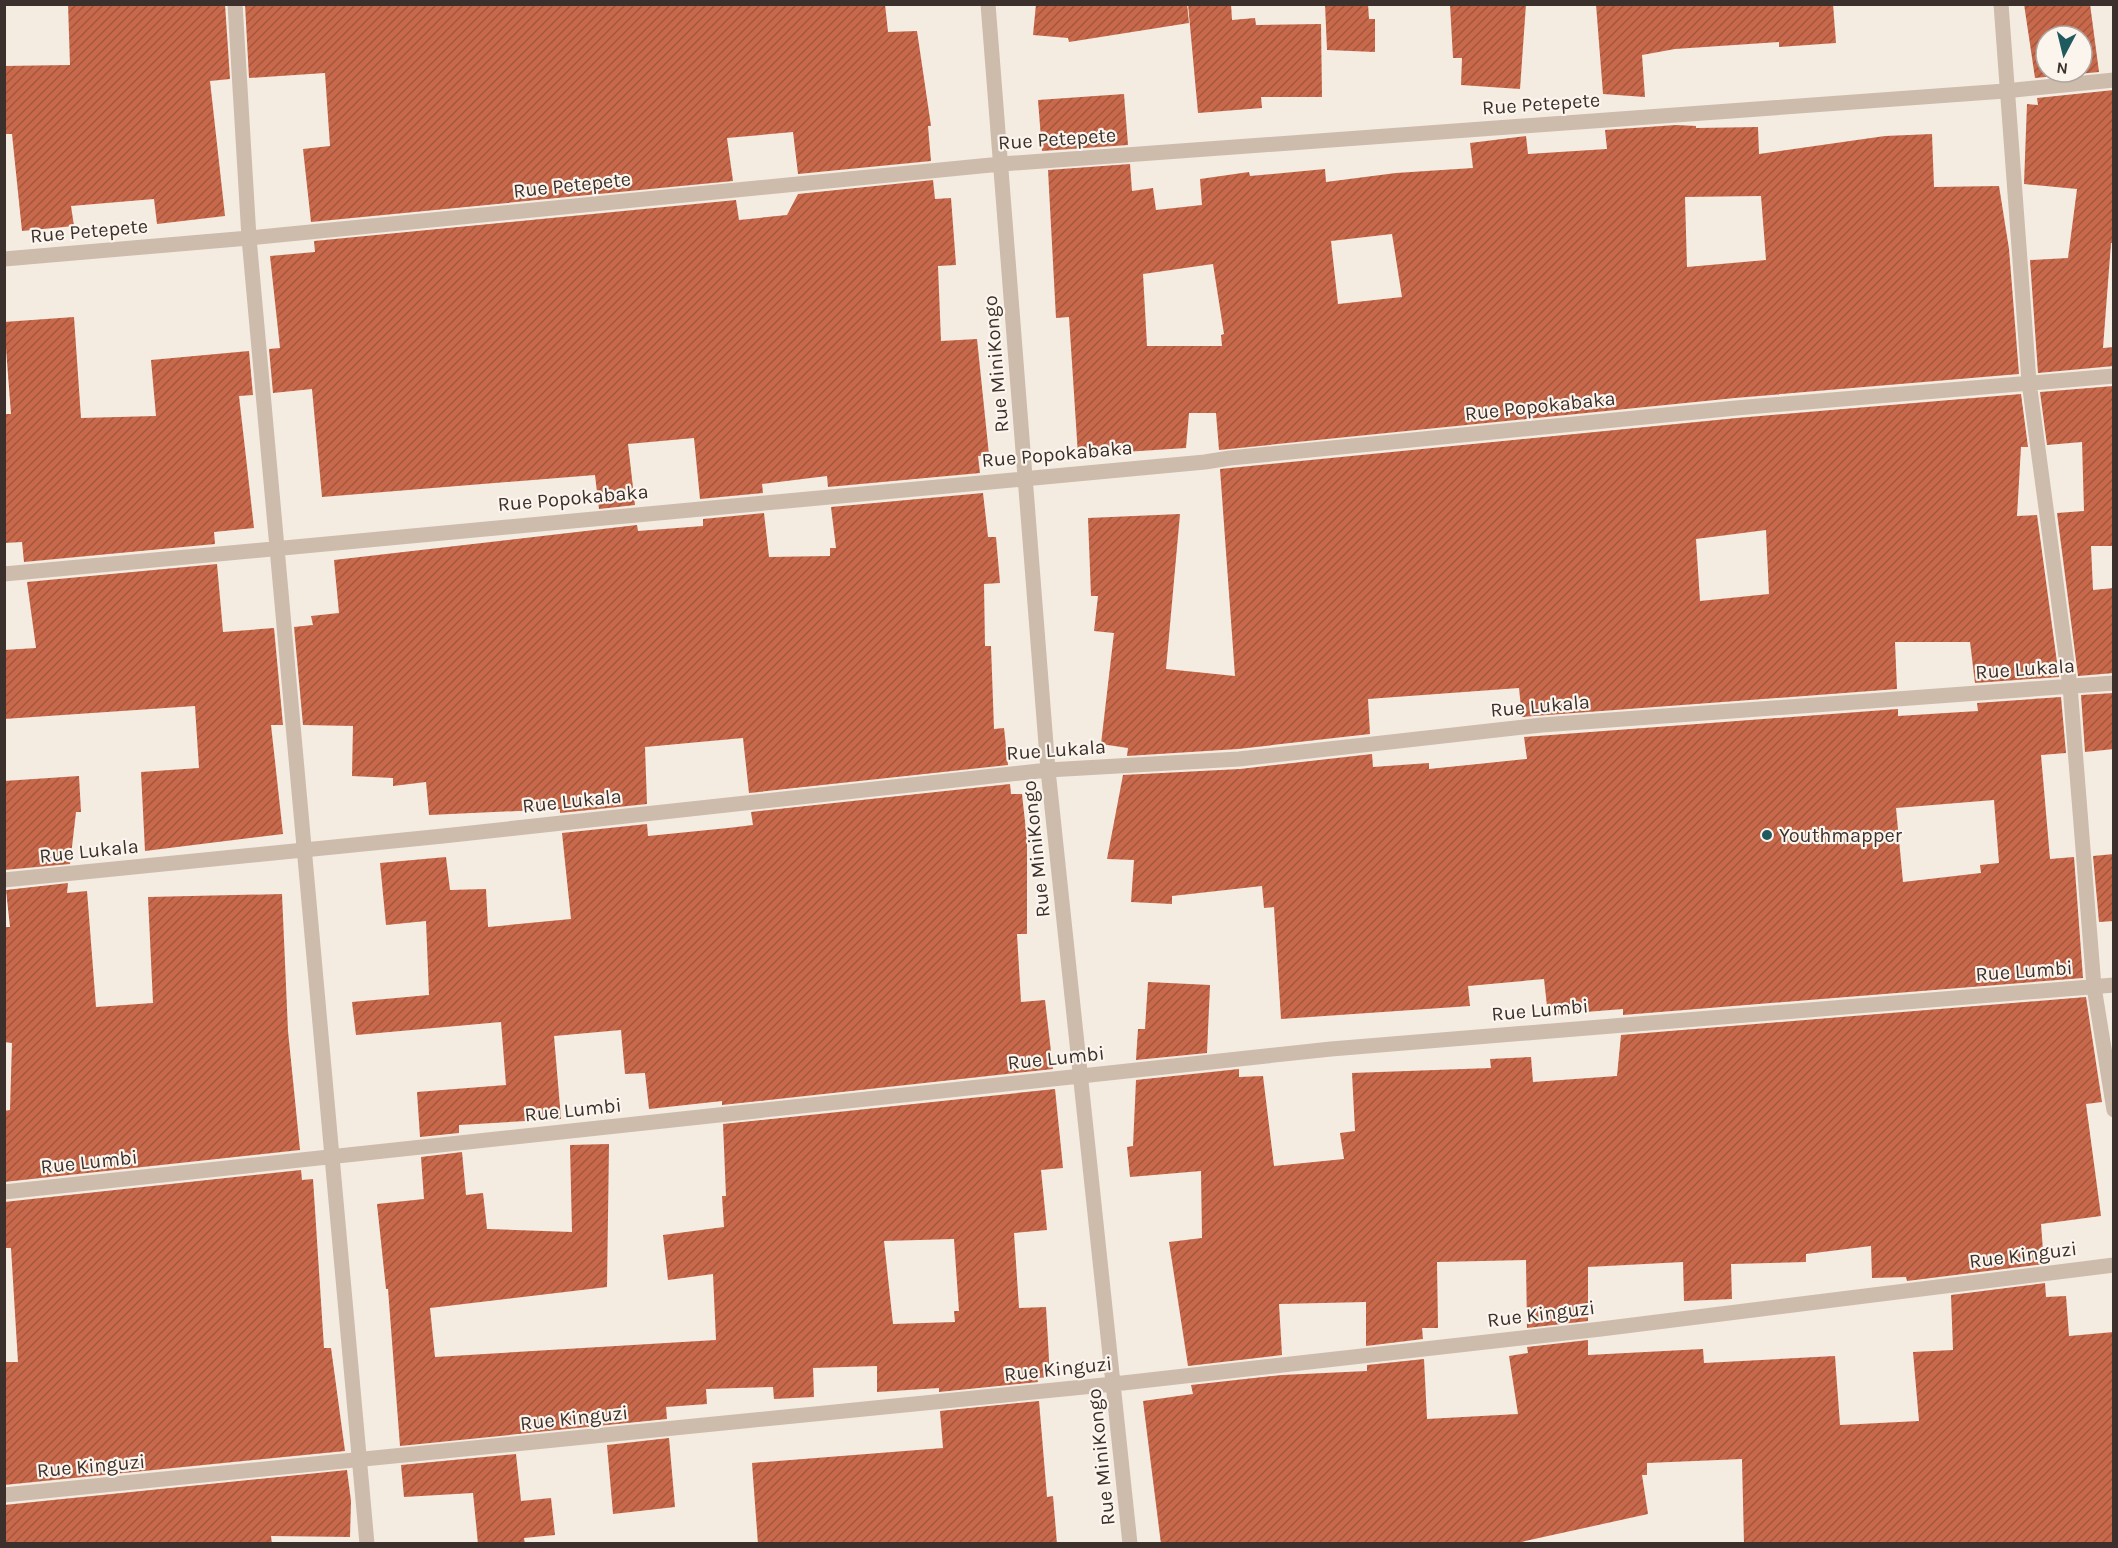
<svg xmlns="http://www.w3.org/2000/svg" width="2118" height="1548" viewBox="0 0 2118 1548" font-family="Karla,sans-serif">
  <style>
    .building { fill: url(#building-hatch); fill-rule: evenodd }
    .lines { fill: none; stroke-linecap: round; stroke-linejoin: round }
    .street { stroke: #cdbbac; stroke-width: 15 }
    .poi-dot { fill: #1f5a5e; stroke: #fbf5ee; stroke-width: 2 }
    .labels { text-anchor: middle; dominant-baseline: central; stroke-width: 4.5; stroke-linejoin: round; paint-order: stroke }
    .street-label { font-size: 20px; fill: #3b302b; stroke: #fbf5ee }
    .poi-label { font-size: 20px; fill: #3b302b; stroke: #fbf5ee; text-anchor: start }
  </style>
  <defs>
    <pattern id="building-hatch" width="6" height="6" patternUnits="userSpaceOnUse" patternTransform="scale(1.5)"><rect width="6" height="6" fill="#c8694b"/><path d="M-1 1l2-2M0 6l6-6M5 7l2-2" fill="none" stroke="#a4573f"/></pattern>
  </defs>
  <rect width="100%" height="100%" fill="#f4ebe1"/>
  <!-- building -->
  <path class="building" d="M68,4H225L230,79L210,81L225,216L157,224L154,199L71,206L74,226L22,231L12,134H4V66L70,65Z
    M245,4H885L888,32L917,31L931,126H928L931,161L798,174L793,132L727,138L733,181L311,222L303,149L330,146L325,73L249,78Z
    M1036,4H1187L1189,23L1069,42L1068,38L1033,35Z
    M1188,4H1231L1232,20L1255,18L1256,25L1321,24L1322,97H1261L1262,108L1198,113Z
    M1325,4H1368L1369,19H1375V52L1327,50Z
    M1450,4H1526L1520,89L1461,85L1462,58H1453Z
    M1596,4H1833L1836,43L1779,47V42L1675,49L1642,55L1645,97L1603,94Z
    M2024,4H2090L2099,72L2035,78ZM2046,36H2082V72H2046Z
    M2114,90V243H2111L2103,348L2114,347V366L2038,373L2030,260L2068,258L2077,189L2024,184L2027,104L2038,105L2037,98Z
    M1124,94L1128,145L1042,151L1038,100Z
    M1676,125L1696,126V128L1758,127L1759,154L1885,136L1932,134L1934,187L1999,186L2009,249L2019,374L1735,398L1219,450L1216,413H1189L1186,448L1078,455L1069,317L1056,318L1048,170L1130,164L1132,191L1153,188L1156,210L1202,205L1200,179L1249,172L1250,176L1325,169L1326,182L1396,173L1473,168L1470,143L1526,136L1528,154L1607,149L1605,130ZM1761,196L1766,260L1687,267L1685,197ZM1392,234L1402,297L1338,304L1331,241ZM1213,264L1224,334L1221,335L1222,346H1147L1143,274Z
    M933,180L935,199L951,198L956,265L938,266L941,341L977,339L989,455L978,456L980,473L828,487L827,476L762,484L763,493L700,499L694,438L628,444L635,505L599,509L595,475L322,497L312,389L273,393L269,349L280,348L270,256L315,252L314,241L736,200L739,220L787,215L798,194Z
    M74,317L81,418L156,416L151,360L249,351L253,395L239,396L254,528L214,532L215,544L24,562L22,542L4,543V414H11L4,322Z
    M2114,386V546H2091L2093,590L2114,588V673L2078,676L2057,513L2084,511L2082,442L2047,445L2040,392Z
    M2021,394L2028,447H2021L2017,516L2037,515L2059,677L1975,683L1970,642H1895L1897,689L1522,717L1519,688L1368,699L1370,734L1238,749L1127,756L1128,748L1101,744L1114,633L1094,631L1098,596H1091L1088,518L1180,514L1166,669L1235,676L1220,469L1737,418ZM1766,530L1769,594L1700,601L1696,539Z
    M983,493L988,537H996L1000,583L984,584L985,646H991L994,729L1004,728L1008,765L749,793L743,738L645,747L647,804L560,813V809L429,815L426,782L393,786V778L352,776L353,726L303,725L294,627L313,625L311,616L339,613L334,560L637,525L638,531L703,526V519L764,513L769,557L830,556V548H836L831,507Z
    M217,564L223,632L274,628L283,725H271L283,834L145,851L141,772L199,768L195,706L4,719V650L36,648L27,582Z
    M2114,693V749L2085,752L2081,695Z
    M2061,697L2066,753L2041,755L2050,859L2074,857L2083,978L1623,1015V1009L1548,1015L1544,979L1468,986L1470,1006L1281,1019L1274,907L1264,908L1262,886L1172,896V904L1131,902L1134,860L1107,859L1123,775L1240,769L1372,754L1373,767L1429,763V769L1527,759L1524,737L1898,709V716L1978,711L1977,703ZM1994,800L1999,863L1980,865L1981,873L1903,882L1896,808Z
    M79,776L81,812H76L70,864L4,870V781Z
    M1010,784L1011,794H1022L1027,840V934H1017L1021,1002L1045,1000L1053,1069L722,1105V1101L649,1109L645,1073L625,1074L621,1030L554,1036L561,1119L459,1125V1133L420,1137L417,1092L506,1085L501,1022L356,1035L352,1002L429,995L426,921L386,925L380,863L446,857L450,890L486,889L488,927L571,919L562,833L647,824L648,836L728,828L753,825L751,812Z
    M2114,854V921L2099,922L2093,856Z
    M68,883L67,893L87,891L96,1007L153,1003L148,897L282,894L288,1031L300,1150L4,1182V1111L10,1110L12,1043L4,1042V927H10L6,890Z
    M1148,982L1210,985L1207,1053L1136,1060L1138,1029H1145Z
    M2086,997L2102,1102L2086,1104L2101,1216L2041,1224L2044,1264L1907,1281L1906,1277L1872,1278L1871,1246L1806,1254V1262L1731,1264L1732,1299L1684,1301L1683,1262L1588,1267V1321L1527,1328L1526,1260L1437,1262L1438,1328H1422L1423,1339L1366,1346V1302L1279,1304L1282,1355L1188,1366L1169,1242L1202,1238L1201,1171L1130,1177L1127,1147L1133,1146L1136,1080L1239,1069V1077L1263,1076L1274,1166L1344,1159L1340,1133L1355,1131L1352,1073L1491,1068L1490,1059L1531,1057L1533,1082L1617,1076L1621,1035Z
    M1055,1089L1063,1168L1041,1170L1047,1230L1014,1233L1019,1308L1046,1307L1050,1377L1037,1378L1038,1382L939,1392V1388L877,1392V1366L813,1368L814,1397L774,1399L773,1387L706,1389L707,1404L666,1407L667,1419L400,1446L388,1289H386L377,1204L424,1199L421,1157L462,1152L466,1195L483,1193L487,1229L572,1232L570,1145L609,1144L607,1287L430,1308L435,1357L716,1340L713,1274L668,1280L663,1235L724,1227L722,1196H726L723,1124ZM954,1239L959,1311H954L955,1322L893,1324L884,1241Z
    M301,1170L302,1180L313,1179L324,1348H331L345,1451L4,1485V1362H18L11,1248H4V1202Z
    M2045,1283L2046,1297L2066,1296L2069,1336L2114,1332V1544H1744L1742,1459L1647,1463V1475H1642L1648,1514L1512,1544H1161L1143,1401L1193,1394L1191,1385L1282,1375L1367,1371V1365L1424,1359L1427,1419L1518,1414L1509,1356L1528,1353L1527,1347L1588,1340V1355L1703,1349L1704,1363L1835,1356L1840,1425L1919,1421L1913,1352L1953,1350L1951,1295Z
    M1039,1401L1047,1497L1053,1496L1057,1544H758L752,1463L943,1448L940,1411Z
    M669,1438L675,1507L613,1514L607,1445Z
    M516,1454L521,1501L551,1498L555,1535L524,1538L525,1544H478L473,1493L404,1497L401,1465Z
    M347,1470L351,1501L350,1537L271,1536L272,1544H4V1505Z"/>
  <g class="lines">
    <!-- street -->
    <path class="street" d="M235,4L249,238L367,1544
      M988,4L1048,770L1130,1544
      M2001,4L2029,382L2070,686L2094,987L2114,1110
      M4,259L249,238L1001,164L2005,91L2114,80
      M4,574L1205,462L1230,458L1736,408L2114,376
      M4,880L443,836L1048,770L1239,759L1542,725L2114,683
      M4,1192L1331,1049L2114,985
      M4,1495L1114,1384L1601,1329L2114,1265"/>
  </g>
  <!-- markers -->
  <circle class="poi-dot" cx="1767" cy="835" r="6"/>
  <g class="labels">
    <!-- street labels -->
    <g class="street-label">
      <text transform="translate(1541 104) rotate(-4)">Rue Petepete</text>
      <text transform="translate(1057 139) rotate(-4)">Rue Petepete</text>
      <text transform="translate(572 185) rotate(-6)">Rue Petepete</text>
      <text transform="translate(89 231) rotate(-5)">Rue Petepete</text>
      <text transform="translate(996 364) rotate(-95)">Rue MiniKongo</text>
      <text transform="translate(1540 406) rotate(-6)">Rue Popokabaka</text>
      <text transform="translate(1057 454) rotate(-5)">Rue Popokabaka</text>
      <text transform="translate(573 498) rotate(-5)">Rue Popokabaka</text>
      <text transform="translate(2025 669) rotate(-4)">Rue Lukala</text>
      <text transform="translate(1540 706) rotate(-5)">Rue Lukala</text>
      <text transform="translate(1056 750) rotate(-4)">Rue Lukala</text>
      <text transform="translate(572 801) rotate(-6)">Rue Lukala</text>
      <text transform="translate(1036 849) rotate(-96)">Rue MiniKongo</text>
      <text transform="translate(89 851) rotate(-6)">Rue Lukala</text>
      <text transform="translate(2024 971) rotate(-4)">Rue Lumbi</text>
      <text transform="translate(1540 1010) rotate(-5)">Rue Lumbi</text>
      <text transform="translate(1056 1058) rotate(-6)">Rue Lumbi</text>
      <text transform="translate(573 1110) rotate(-6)">Rue Lumbi</text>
      <text transform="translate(89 1162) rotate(-6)">Rue Lumbi</text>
      <text transform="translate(2023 1255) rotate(-7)">Rue Kinguzi</text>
      <text transform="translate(1541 1314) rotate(-7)">Rue Kinguzi</text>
      <text transform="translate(1058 1369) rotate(-6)">Rue Kinguzi</text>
      <text transform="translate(574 1418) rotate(-6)">Rue Kinguzi</text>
      <text transform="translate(1101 1457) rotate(-96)">Rue MiniKongo</text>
      <text transform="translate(91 1466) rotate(-5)">Rue Kinguzi</text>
    </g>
    <!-- poi labels -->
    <g class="poi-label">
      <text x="1779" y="835">Youthmapper</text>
    </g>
  </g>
  <!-- border -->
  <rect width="2118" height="1548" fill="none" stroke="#3b302b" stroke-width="12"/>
  <!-- north arrow -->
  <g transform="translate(2064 54) rotate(187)"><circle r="28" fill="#fbf5ee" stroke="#aea6a0" stroke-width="1.5"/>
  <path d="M0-4.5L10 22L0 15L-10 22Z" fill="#1f5a5e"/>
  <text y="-9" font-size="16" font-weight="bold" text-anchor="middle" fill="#3b302b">N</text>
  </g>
</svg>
